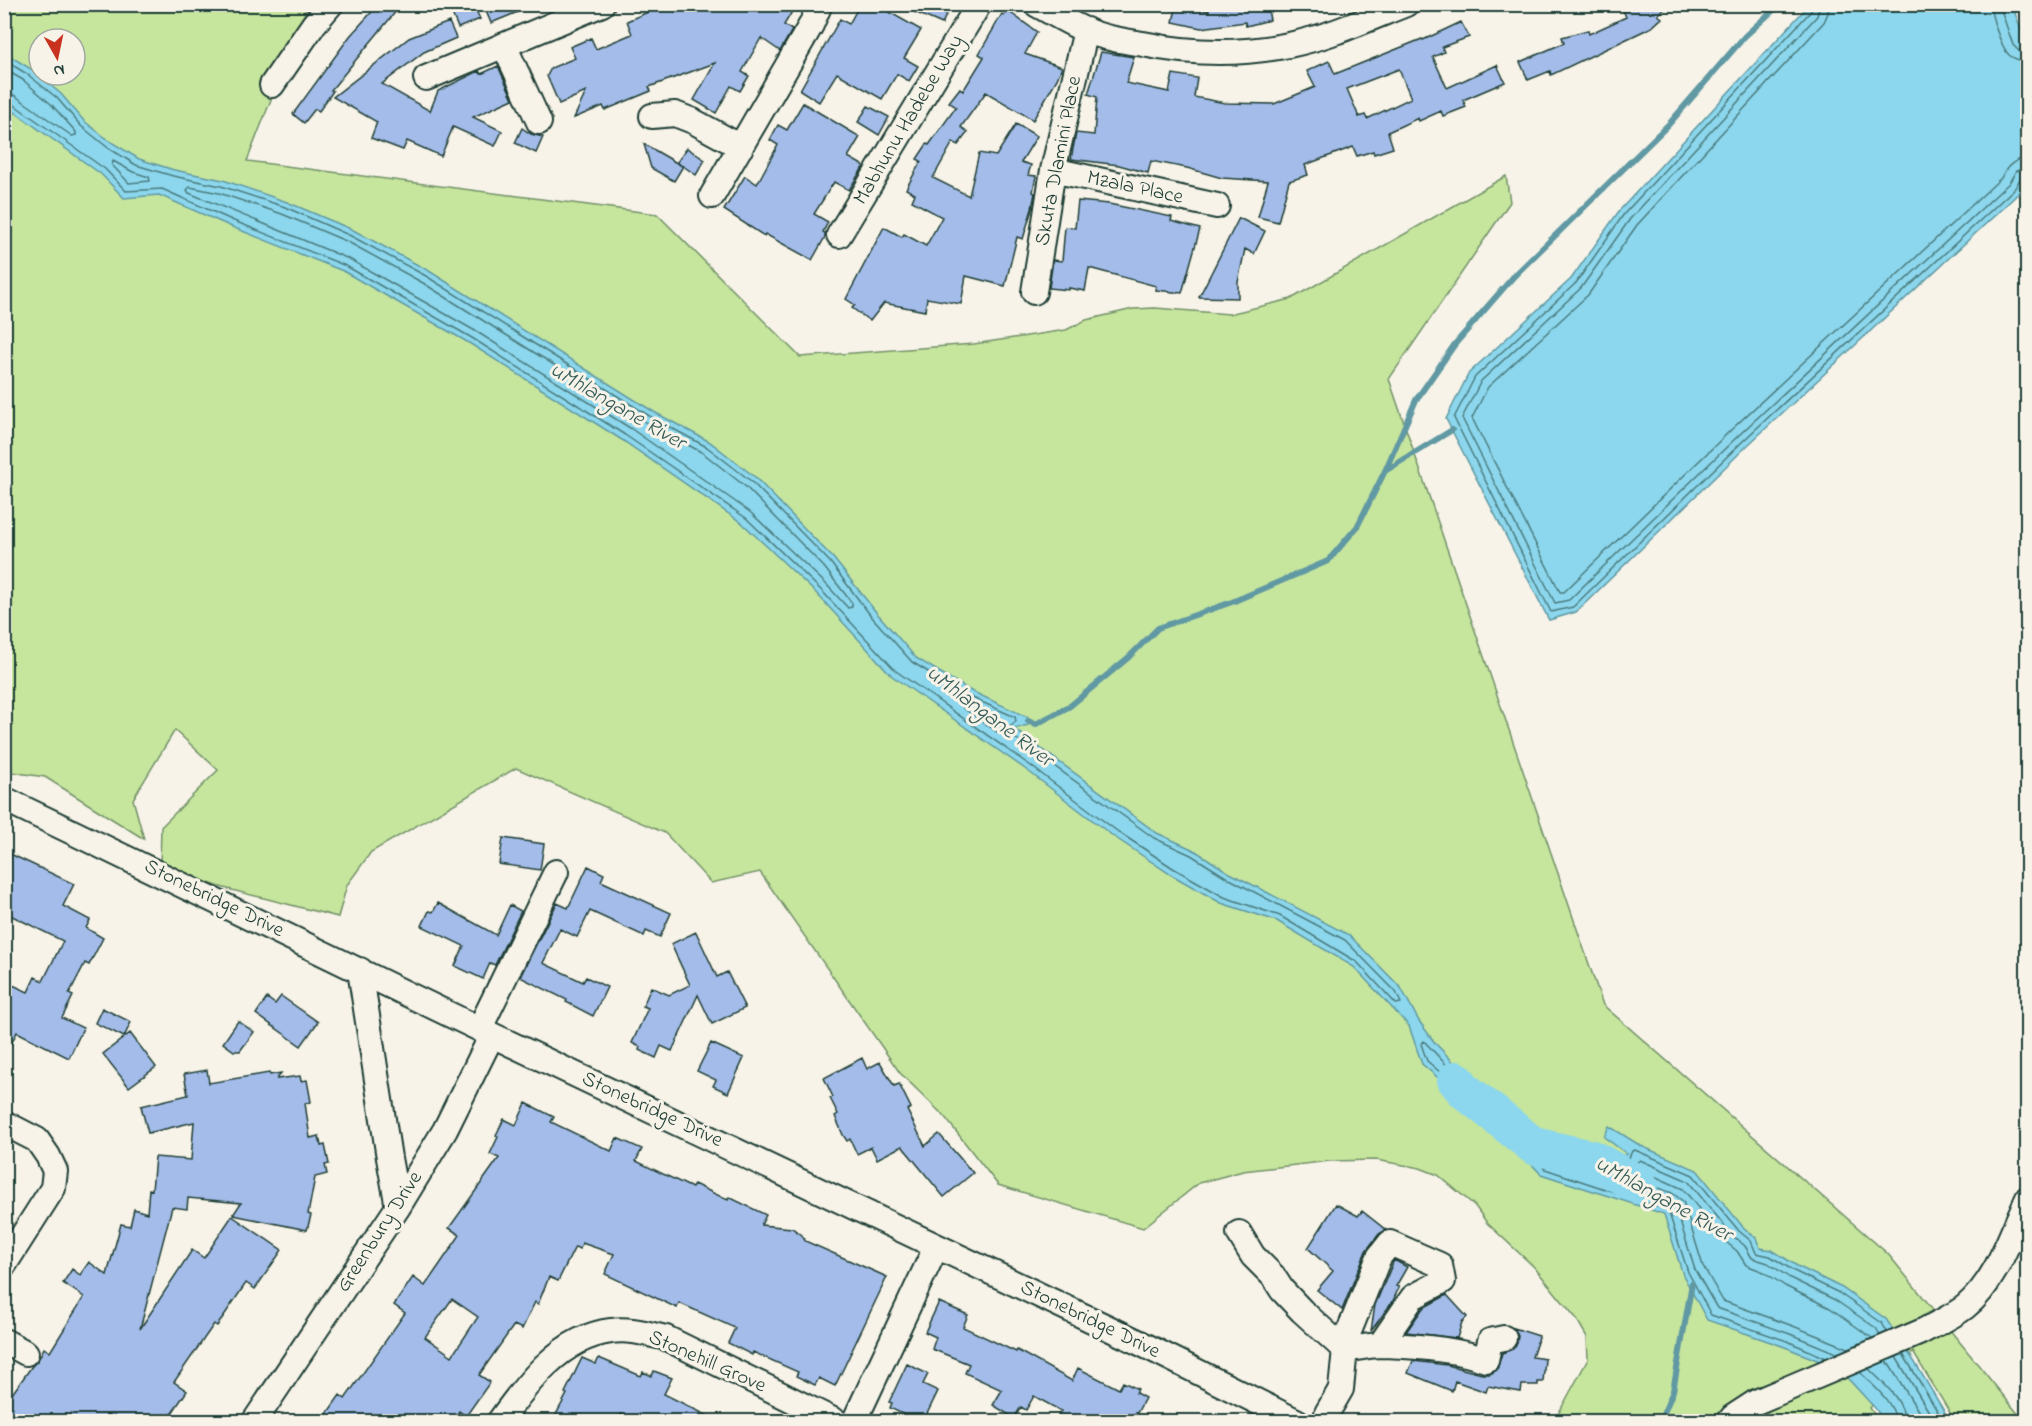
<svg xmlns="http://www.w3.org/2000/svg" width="2032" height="1426" viewBox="0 0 2032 1426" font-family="'Indie Flower',sans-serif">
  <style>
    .green { fill: #c6e59d; stroke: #729168; stroke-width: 1.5; fill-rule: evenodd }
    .water { fill: #8cd7ed; stroke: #6099a3; stroke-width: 1.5 }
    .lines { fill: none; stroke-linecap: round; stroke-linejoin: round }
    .shore { stroke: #4b7b7e; stroke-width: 1.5 }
    .stream { stroke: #6099a3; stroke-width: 6 }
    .river { stroke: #8cd7ed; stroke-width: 38 }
    .building { fill: #a4bce9; stroke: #1f3d34; stroke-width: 1.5; fill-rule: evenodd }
    .minor-casing { stroke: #1f3d34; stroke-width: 28 }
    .minor { stroke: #f7f3e8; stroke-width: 24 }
    .labels { text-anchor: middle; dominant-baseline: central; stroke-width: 6; stroke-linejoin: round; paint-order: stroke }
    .street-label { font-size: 21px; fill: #1f3d34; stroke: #f7f3e8 }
    .water-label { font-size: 22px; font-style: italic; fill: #355c59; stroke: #f7f3e8 }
  </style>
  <rect width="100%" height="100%" fill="#f7f3e8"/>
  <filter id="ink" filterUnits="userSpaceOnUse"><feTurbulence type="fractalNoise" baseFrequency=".0167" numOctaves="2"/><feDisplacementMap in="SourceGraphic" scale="12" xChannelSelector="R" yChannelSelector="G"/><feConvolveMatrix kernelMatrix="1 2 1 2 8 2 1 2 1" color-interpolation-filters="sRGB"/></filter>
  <g filter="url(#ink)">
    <!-- green -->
    <path class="green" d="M4,5H308L247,161L657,214L800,357L974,344L1066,330L1086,320L1133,309L1155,308L1229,314L1291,299L1506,176L1510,202L1389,379L1603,1005L1888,1254L2024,1421H1955L1913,1352L1870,1408L1879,1421H1549L1557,1416L1588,1359L1587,1337L1576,1318L1534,1267L1487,1223L1475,1206L1438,1175L1420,1168L1376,1160L1330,1161L1243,1171L1199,1183L1143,1228L998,1185L944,1116L900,1073L760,872L711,883L665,833L516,768L371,852L347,885L338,917L224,888L160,868L161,827L218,770L175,730L133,799L144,839L45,777L5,771ZM39,39H75V75H39Z"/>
    <!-- water -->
    <path class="water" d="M1809,5H2012L2027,46L2028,175L2021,191L1749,444L1576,612L1549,620L1446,419L1469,373L1571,279L1619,211Z
      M5,53L31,69L61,94L84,121L111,142L139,159L174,170L223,180L287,202L353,230L429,271L654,412L710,442L755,477L834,559L876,612L916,658L969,690L1038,722L1014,729L1157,833L1194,850L1228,872L1349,935L1401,988L1419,1021L1435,1043L1463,1072L1498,1119L1529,1139L1568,1157L1607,1161L1627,1154L1604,1137L1609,1126L1641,1146L1697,1170L1743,1227L1756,1238L1760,1248L1772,1250L1797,1266L1842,1288L1886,1319L1914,1361L1950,1421H1884L1875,1408L1839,1369L1785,1347L1707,1320L1683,1275L1664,1214L1541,1174L1496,1127L1422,1064L1409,1026L1354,967L1277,921L1221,903L1170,874L1113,836L1028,771L892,676L817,594L742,523L622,440L469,343L343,271L232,227L159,195L124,198L101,174L5,105Z"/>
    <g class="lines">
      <!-- shore -->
      <path class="shore" d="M1813,4L1811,11L1624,214L1576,283L1475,377L1454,418L1551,612L1573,607L1744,440L2015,188L2021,177L2028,175
        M1820,4L1817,16L1630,219L1581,288L1481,381L1462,418L1555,603L1569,600L1739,435L2009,183L2016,171L2028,167
        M1829,4L1828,13L1824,22L1637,225L1588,295L1488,387L1472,418L1560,592H1564L1733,428L2001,178C2007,166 2014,159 2028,158
        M1990,4C1991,16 2001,47 2009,55C2015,60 2021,61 2028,61
        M1999,4L2013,45L2019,51L2028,52
        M4,60L27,74L57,98L81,126L107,147L136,165L173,176L221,186L285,207L351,236L426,276L651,417L707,447L751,481L830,562L871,616L912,662L966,695L1015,717L1016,721L1009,728L1011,735L1154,838L1191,855L1226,877L1345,940L1396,992L1401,1003L1396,1004L1357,962L1280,916L1224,897L1173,868L1117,831L1031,766L896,671L821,590L746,518L625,435L472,338L346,266L234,221L162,189L126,191L105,169L10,102L4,100
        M4,69L23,80L51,104L76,132V135L72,136L14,95L4,93
        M113,161L133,172L149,177L150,181L129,183L112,165Z
        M190,187L219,193L282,214L348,242L423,283L647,423L703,453L746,487L824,567L852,603V607L848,608L826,584L750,512L630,428L477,332L349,259L189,193L187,190Z
        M967,703L1002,719L1001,732H997L963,708V705Z
        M1424,1041L1466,1086L1465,1090H1461L1427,1061L1421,1044Z
        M1848,1348L1793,1326L1723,1301L1703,1266L1683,1201L1672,1193L1636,1180L1635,1176L1643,1171L1683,1189L1726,1242L1737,1251L1746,1265L1764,1272L1785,1286L1830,1308L1872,1338
        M1836,1353L1790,1334L1717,1308L1695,1270L1675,1205L1668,1201L1607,1181L1606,1176L1631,1167L1640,1160L1688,1181L1733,1236L1745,1246L1752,1258L1768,1263L1790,1278L1835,1300L1876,1328L1880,1335
        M1903,1354L1944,1422
        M1896,1357L1935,1422
        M1826,1358L1787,1341L1711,1315L1688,1272L1668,1210L1545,1169L1527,1151V1147L1530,1146C1564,1162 1592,1175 1628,1160L1632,1151L1635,1150L1693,1175L1739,1231L1751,1241L1756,1253L1770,1256L1794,1271L1839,1293L1882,1323L1887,1332
        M1887,1361L1925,1422
        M1869,1369C1883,1383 1904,1400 1905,1422
        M1860,1372C1873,1386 1895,1403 1896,1422"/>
      <!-- stream -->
      <path class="stream" d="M1385,471L1416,400L1455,344L1514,276L1669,124L1745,36L1780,4
        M1028,721L1036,724L1070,706L1129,657L1158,628L1232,602L1328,561L1357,527L1385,471L1452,430
        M1660,1422L1673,1391L1692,1283"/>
      <!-- river -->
      <path class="river" d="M1456,1080L1465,1091L1534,1146L1592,1159L1639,1185"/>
    </g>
    <!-- building -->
    <path class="building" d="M379,4H402L331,90L333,91L319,111L315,109L304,123L293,114L350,36Z
      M467,4H473L480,19L458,28L451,11Z
      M483,4H535V5L491,23Z
      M653,4H769L796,5L784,25L792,30L780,51L761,38L742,72L749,76L740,91L731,86L716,113L694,100L715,63L649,87L651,91L605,110L603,106L574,118L586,92L559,104L547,76L551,68L575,58L570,47L591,38L596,49L632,34L627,21L655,9Z
      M860,4H875L921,30L904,58L918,66L909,81L897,74L882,99L837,73L819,102L800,90L840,19L849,24Z
      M896,4H951L942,24Z
      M1177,4L1209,11L1208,4H1236V8L1251,4H1267L1270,20L1246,26L1245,22L1201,28L1173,22Z
      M1634,4H1669L1658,15L1662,18L1652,27L1551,75L1550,71L1528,80L1520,62L1564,43L1562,37L1588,30L1589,34L1626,17L1623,10Z
      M1008,11L1037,32L1025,54L1062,67L1057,79L1033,120L986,92L961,127L968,132L958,145L953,142L933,178L969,196L979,153L996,156L1016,124L1037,136L1021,162L1031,165L1028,175L1036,176L1033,192L1035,193L1032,209L1023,239L1017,237L1005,286L966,276L961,304L927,298L925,311L884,303L870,321L852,308L855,305L846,299L884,227L902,237L904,234L926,246L942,217L912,201L915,194L906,189L921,161L917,159L927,144L929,145L956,107L949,102L960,88L963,91L984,57L979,54L1002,14L1004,16Z
      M449,22L456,38L424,52L382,84L430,111L438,91L479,71L481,74L498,66L513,99L473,117L502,131L495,146L453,127L441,156L407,141L403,150L371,138L377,122L333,97L409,38Z
      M1461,22L1469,37L1442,47L1444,52L1433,57L1447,88L1497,65L1505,82L1463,100L1466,107L1443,116L1441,111L1419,121L1418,118L1388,132L1393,148L1374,154L1373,151L1357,156L1353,147L1305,165L1308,175L1289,181L1278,222L1258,217L1268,181L1222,178L1187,168L1151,161L1148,173L1119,165L1071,159L1076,133L1094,135L1097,97L1088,94L1101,52L1134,57L1126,83L1169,92L1173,74L1197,78L1194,97L1225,103L1274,104L1315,87L1307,71L1329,61L1335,74L1422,39L1423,40ZM1399,69L1411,98L1367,119L1365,115L1359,117L1347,89Z
      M803,103L860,137L848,157L864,166L849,190L834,182L814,214L828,222L823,232L825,233V237L812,260L765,234L764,236L724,210L745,176L757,184L778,145L770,140L778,125L787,130Z
      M868,106L889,117L879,135L858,122Z
      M522,128L531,134L543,137L536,153L515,143Z
      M644,144L682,166L677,162L687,148L705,160L696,175L683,166L674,181L651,168Z
      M1078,201L1109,204L1172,217L1171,221L1200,229L1182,293L1156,290V286L1089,268L1085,291L1069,288V290L1049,288L1053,260L1062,261L1065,227L1075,228Z
      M1239,218L1265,231L1254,254L1245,249L1238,282V298L1199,297Z
      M503,838L544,844L540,870L499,864Z
      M4,851L74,884L63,906L90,920L86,928L103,938L89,965L85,963L69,994L73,996L62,1018L83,1028L69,1058L17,1032L4,1058V981L28,992L35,977L43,981L63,941L4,912Z
      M588,866L604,874L601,881L671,913L660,937L646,931L644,936L590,911L577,937L560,929L543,963L583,982L586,977L607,987L593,1016L566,1002L567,1000L520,977L557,903L568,908Z
      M438,903L496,935L510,905L521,911L495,965L490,963L483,979L455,966L464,946L422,926L429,911L433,912Z
      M696,932L717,977L727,972L745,1008L712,1024L698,995L672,1051L661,1046L656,1058L639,1050L640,1047L632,1043L648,1008L643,1006L651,987L669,995L690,985L671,944Z
      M281,996L318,1022L301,1046L256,1014L267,998L275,1004Z
      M102,1008L131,1022L124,1037L95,1023Z
      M238,1021L254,1032L240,1051H234L223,1043Z
      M130,1033L156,1067L129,1087L103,1054Z
      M711,1043L744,1058L728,1093L713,1086L716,1080L697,1071Z
      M862,1058L867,1069L880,1062L894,1086L899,1084L911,1108L907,1110L925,1146L939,1134L973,1173L944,1197L902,1146L877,1159L871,1147L857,1154L850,1139L847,1141L843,1135L835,1116L838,1114L830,1098L833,1097L824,1078Z
      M207,1070L209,1083L269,1073L270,1075L281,1073L277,1079L300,1076L301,1081L307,1080L311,1102L305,1103L310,1138L319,1136L321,1146L325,1145L329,1164L325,1165L327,1174L315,1177L308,1214L311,1215L307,1230L233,1215L241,1203L188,1198L187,1209L172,1207L140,1329L192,1250L204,1258L232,1216L282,1250L255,1289L246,1283L217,1326L214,1324L174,1382L187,1391L166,1422H4V1389L12,1394L32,1366L38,1360L44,1348L50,1352L84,1297L63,1283L72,1269L80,1275L89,1262L107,1275L121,1224L130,1226L134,1209L147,1213L149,1189L152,1190L155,1157L191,1160L194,1122L148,1133L141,1106L188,1095L184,1074Z
      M526,1103L554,1117L551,1122L611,1151L617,1138L642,1149L636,1161L692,1188L694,1184L728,1200L729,1197L766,1215L761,1225L792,1228L802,1235L805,1241L887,1277L835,1386L819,1378L815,1385L796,1376L798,1372L753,1352L752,1355L728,1343L735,1328L679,1303L677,1308L605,1274L614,1254L582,1243L580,1249L575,1247L558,1281L549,1277L538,1304L535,1302L522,1329L514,1325L479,1375L490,1382L466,1416L459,1411L452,1422H321L340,1395L345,1399L405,1313L394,1305L413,1277L425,1286L460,1235L449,1228L499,1158L490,1154L498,1137L496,1135L504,1119L516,1125ZM452,1299L478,1317L452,1356L425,1337Z
      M1336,1204L1358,1216L1362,1211L1386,1230L1379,1234L1366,1251L1342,1310L1317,1290L1333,1271L1308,1248Z
      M1394,1260L1407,1267L1396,1286L1399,1287L1393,1301L1371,1331L1375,1305Z
      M1447,1295L1467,1317L1462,1322L1457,1338L1406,1332L1423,1308Z
      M939,1302L968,1315L963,1327L1016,1352L1017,1350L1072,1381L1078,1368L1119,1389L1123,1382L1138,1389L1136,1393L1145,1398L1137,1413L1135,1412L1131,1422H1070L1058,1415L1061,1411L1034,1396L1026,1410L1021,1407L1014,1418L993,1405L1002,1390L965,1373L969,1364L932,1349L936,1337L925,1332Z
      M1514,1328L1539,1336L1532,1357L1545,1359L1543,1382H1538V1385H1522L1521,1392L1488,1386L1486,1392L1455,1381L1452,1391L1408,1373L1413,1361L1447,1365L1482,1374H1490L1497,1370L1502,1353L1513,1349L1517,1343L1518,1336Z
      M582,1358L596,1364L599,1358L641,1376L643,1372L652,1376L654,1371L672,1378L664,1394L720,1422H636L621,1414L617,1422H552L567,1394L565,1393Z
      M907,1364L928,1374L923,1384L938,1391L923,1422H919L890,1408L892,1403L889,1402Z"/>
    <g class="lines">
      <!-- minor casing -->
      <g class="minor-casing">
        <path id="minor" d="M1036,4C1052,13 1069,23 1085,30C1103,38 1124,41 1143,44C1191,54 1240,55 1289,45C1329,37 1368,19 1406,4
          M504,45L539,122
          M426,78L602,4
          M272,85L314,24L331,4
          M652,116L675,114L693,121L741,147
          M1053,170L1217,206
          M712,196L811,25L820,4
          M839,235L979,4
          M1034,292L1053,170L1086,30
          M4,799L492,1035L1138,1342L1298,1422
          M360,970L389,1158L398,1207
          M480,1028L556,872
          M4,1123L37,1140L48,1156L55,1171L53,1188L4,1265
          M1239,1233L1253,1256L1273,1276L1282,1290L1302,1311L1345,1350C1357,1348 1370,1345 1383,1345C1414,1346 1457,1349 1486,1360L1490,1341L1504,1338
          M4,1341L26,1353
          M254,1422L398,1207L445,1130L492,1035
          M499,1422C527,1383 561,1337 611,1331C629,1328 648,1334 666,1338L837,1422
          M854,1422L936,1247
          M1327,1422V1413L1341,1389L1346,1339L1379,1257L1390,1243L1440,1265L1443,1281L1413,1297L1380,1345
          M1729,1422L1733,1417L1756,1402L1921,1332C1936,1324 1952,1317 1965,1307C1998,1280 2010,1235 2028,1198"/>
      </g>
      <!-- minor -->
      <use href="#minor" class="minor"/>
    </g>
  </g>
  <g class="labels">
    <!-- street labels -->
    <g class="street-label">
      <text transform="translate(909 120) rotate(-59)">Mabhunu Hadebe Way</text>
      <text transform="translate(1059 161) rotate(-79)">Skuta Dlamini Place</text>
      <text transform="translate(1135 188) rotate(12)">Mzala Place</text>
      <text transform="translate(214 899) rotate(26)">Stonebridge Drive</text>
      <text transform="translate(652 1110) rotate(25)">Stonebridge Drive</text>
      <text transform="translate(380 1232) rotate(-57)">Greenbury Drive</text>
      <text transform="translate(1090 1320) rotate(26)">Stonebridge Drive</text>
      <text transform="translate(707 1362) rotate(24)">Stonehill Grove</text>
    </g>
    <!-- water labels -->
    <g class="water-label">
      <text transform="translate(617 407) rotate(30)">uMhlangane River</text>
      <text transform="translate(989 717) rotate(37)">uMhlangane River</text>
      <text transform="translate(1663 1200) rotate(29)">uMhlangane River</text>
    </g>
  </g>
  <!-- margin -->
  <rect width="2032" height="1426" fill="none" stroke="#f7f3e8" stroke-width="24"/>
  <rect x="12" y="12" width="2008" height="1402" fill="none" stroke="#1f3d34" stroke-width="2" filter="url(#ink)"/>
  <!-- north arrow -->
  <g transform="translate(57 57) rotate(171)"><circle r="28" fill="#f7f3e8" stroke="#a1aaa0" stroke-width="1.5"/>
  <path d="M0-4.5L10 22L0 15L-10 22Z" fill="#c8321e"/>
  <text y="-9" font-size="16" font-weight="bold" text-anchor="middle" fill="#1f3d34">N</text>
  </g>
</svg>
